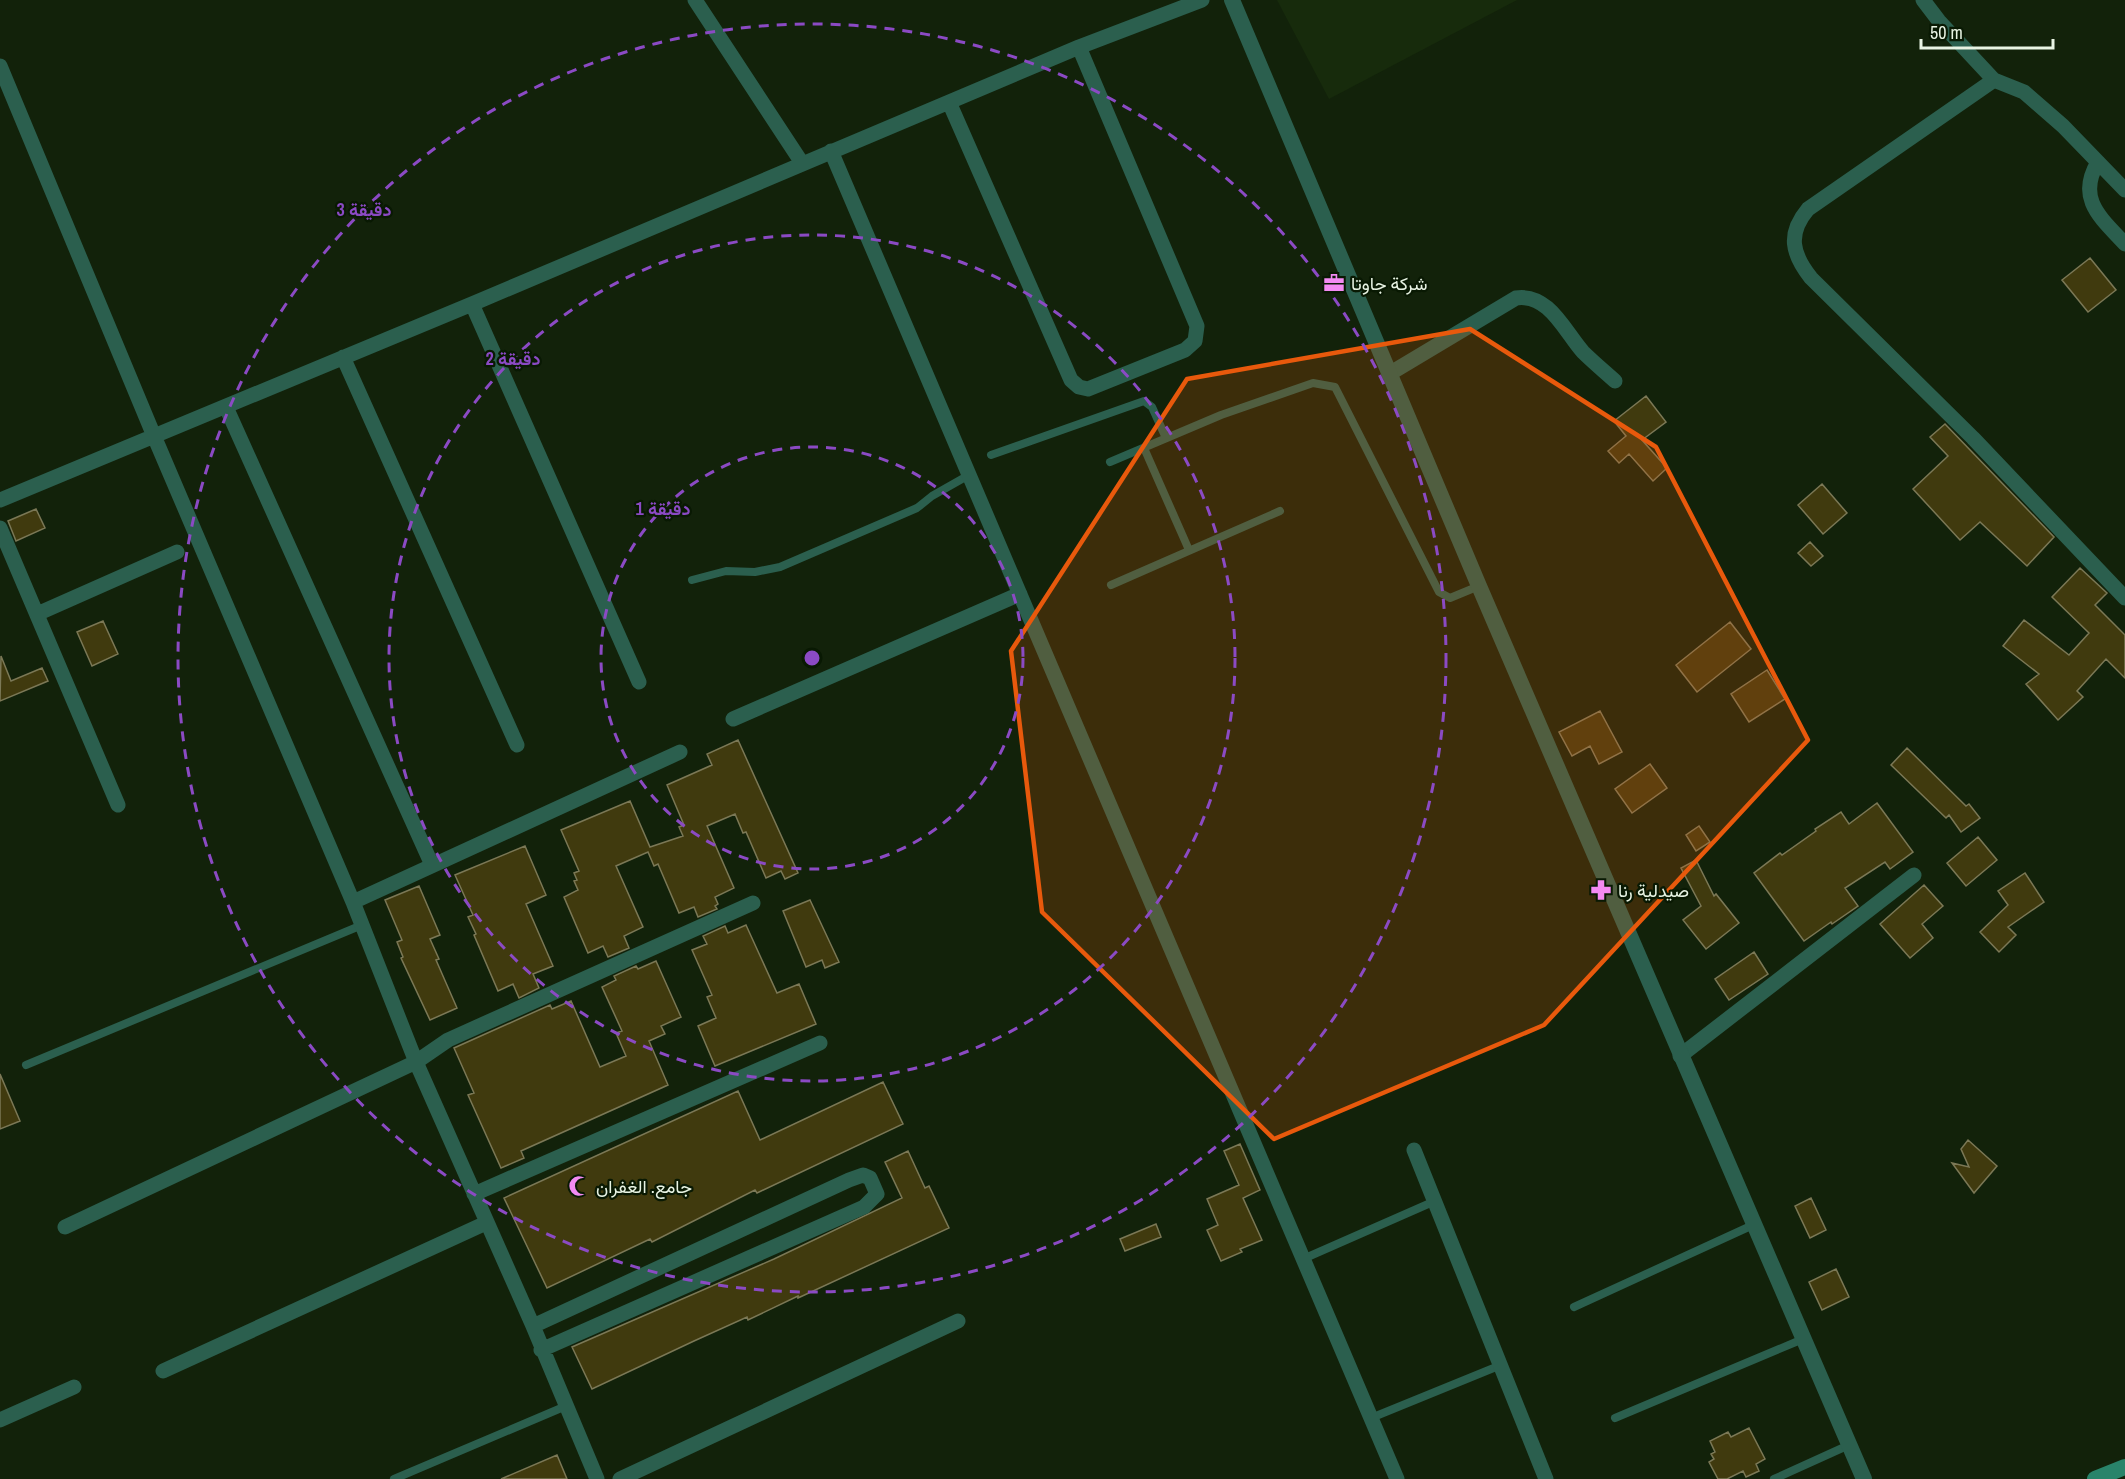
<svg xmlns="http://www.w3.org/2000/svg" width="2125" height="1479" viewBox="0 0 2125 1479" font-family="'Archivo Narrow',Vazirmatn,sans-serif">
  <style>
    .built { fill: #172b0c }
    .building { fill: #403a0e; stroke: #7b7856; stroke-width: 1.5 }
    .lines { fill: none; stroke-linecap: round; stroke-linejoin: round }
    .service { stroke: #2b5f4e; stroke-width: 8 }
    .minor { stroke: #2b5f4e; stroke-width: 15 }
    .tertiary { stroke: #2b5f4e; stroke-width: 16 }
    .secondary { stroke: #29846a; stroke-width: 16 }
    .marked { fill: #e8590c; fill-opacity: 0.2; stroke: #e8590c; stroke-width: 4.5; stroke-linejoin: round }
    .ring { fill: none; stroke: #8b4ac4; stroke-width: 3; stroke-dasharray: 10 8 }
    .labels { text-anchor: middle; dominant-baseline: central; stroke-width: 4.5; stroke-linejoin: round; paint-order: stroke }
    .poi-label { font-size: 18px; fill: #e8f3e3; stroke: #091903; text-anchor: start }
    .centre { fill: #8b4ac4; stroke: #091903; stroke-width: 3 }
    .ring-label { font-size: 18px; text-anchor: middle; font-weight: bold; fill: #8b4ac4; stroke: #091903; stroke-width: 4.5; stroke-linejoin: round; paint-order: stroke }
  </style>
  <rect width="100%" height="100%" fill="#12220a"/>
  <!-- built -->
  <path class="built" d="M1277,0H1517L1329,99Z"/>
  <!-- building -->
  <path class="building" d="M2090,258L2116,290L2088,312L2062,280Z
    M1646,396L1666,422L1642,440L1667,468L1653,481L1629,454L1619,463L1608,451L1626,436L1614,421Z
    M1945,424L2054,537L2027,566L1980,522L1960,540L1913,489L1948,456L1930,437Z
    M1822,484L1847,513L1823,534L1798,505Z
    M36,509L45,528L16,541L8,521Z
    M1810,542L1823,556L1811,566L1798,553Z
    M2080,568L2107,593L2095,605L2125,635V678L2106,659L2077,691L2083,697L2058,720L2026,684L2039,674L2003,646L2024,620L2069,655L2089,633L2052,597Z
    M103,621L118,654L92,666L77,632Z
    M1730,622L1751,649L1697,692L1676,665Z
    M1,656L11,681L42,668L48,681L0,701Z
    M1767,670L1785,699L1749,722L1731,694Z
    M1600,711L1622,752L1599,764L1590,746L1572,756L1559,732Z
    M738,740L798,873L785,879L781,871L766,878L746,832L743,833L735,814L707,826L734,888L715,897L718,904L715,906L717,909L698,917L694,907L679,913L658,864L654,866L648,852L616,866L643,927L624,936L629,948L608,957L603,946L588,953L564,897L578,890L574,881L577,880L574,873L579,871L561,830L630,801L650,847L683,836L679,827L684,825L667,785L712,765L707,754Z
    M1907,748L1966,806L1969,804L1980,818L1961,832L1949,815L1946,818L1891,765Z
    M1650,764L1667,788L1632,813L1615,789Z
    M1877,803L1913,852L1890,869L1885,862L1845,888L1858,906L1832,924L1831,922L1804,941L1754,873L1780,853L1782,855L1816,831L1815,829L1841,812L1849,824Z
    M1699,826L1710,842L1696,851L1686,835Z
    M1978,837L1997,860L1966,886L1947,863Z
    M525,846L546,895L526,904L553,966L533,974L539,988L519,998L513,984L498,991L474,935L476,934L468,917L473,915L455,875Z
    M1696,860L1714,896L1716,894L1739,923L1706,949L1683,920L1701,906L1681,868Z
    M2025,873L2044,902L2008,927L2016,935L1999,952L1980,932L2008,905L1998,891Z
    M1924,885L1943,906L1922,924L1933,938L1910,958L1880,924Z
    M419,886L440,935L430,939L439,959L436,960L457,1008L430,1020L401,958L403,957L397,942L402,940L385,900Z
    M810,900L839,962L825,968L822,960L806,967L783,911Z
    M746,925L777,993L799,984L816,1024L715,1066L698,1026L716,1018L707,997L712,995L692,950L707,944L703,936L725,926L728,933Z
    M1754,952L1768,974L1729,1000L1715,979Z
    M656,961L681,1017L661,1026L665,1034L649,1041L668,1085L521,1151L524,1158L501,1168L468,1095L474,1093L454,1048L550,1005L552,1009L571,1001L600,1067L626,1056L616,1033L622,1031L602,987L616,980L614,976L636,966L638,969Z
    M0,1074L20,1121L0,1129Z
    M883,1082L903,1124L757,1193L755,1190L652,1242L650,1239L547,1288L504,1198L738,1091L760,1140Z
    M1968,1140L1997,1166L1974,1193L1952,1163L1969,1167L1961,1149Z
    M1240,1144L1260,1190L1243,1198L1262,1240L1240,1249L1242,1252L1221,1261L1207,1230L1218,1225L1207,1199L1239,1185L1224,1151Z
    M908,1151L925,1188L929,1186L949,1228L798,1298V1296L748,1320L747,1317L694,1341L592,1389L572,1347L774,1259L902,1198L885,1162Z
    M1811,1198L1826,1230L1810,1238L1795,1206Z
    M1156,1224L1161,1237L1125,1251L1120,1239Z
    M1836,1269L1849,1297L1822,1310L1809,1282Z
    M1749,1428L1765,1459L1756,1464L1759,1471L1746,1477L1743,1471L1727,1479H1718L1709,1462L1714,1459L1711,1454L1715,1452L1710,1441L1728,1432L1731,1437Z
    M557,1455L567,1479H501Z"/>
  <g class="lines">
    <!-- service -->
    <path class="service" d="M1144,448L1189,550
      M991,455L1144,401L1152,407L1166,438
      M1110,462L1221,415L1313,383L1335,387L1439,592L1450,598L1479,586
      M692,580L726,571L755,572L780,567L917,508L932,496L969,475
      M1111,585L1280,511
      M26,1065L362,925
      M1303,1259L1435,1201
      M1574,1307L1753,1225
      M1371,1418L1501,1365
      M1615,1418L1803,1339
      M394,1479L566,1406
      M1774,1479L1849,1445"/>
    <!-- minor -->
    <path class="minor" d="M695,0L802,163
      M1923,0L1939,21L1994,80L2024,92L2063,126L2125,190
      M0,66L154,436L353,902L416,1062L533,1326L597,1479
      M1994,80L1808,209C1787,234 1792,254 1811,278L1973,438L2125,598
      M949,102L1071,380L1079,387L1088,389L1185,350L1195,341L1197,326L1079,47
      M831,151L1397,1479
      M2098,162C2076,199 2101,218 2125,244
      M472,304L639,682
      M343,357L517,745
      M1389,374L1516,298C1549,293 1565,332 1583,352C1593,362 1604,371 1615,381
      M226,407L432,865
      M0,500L472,304L1079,47L1202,0
      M0,528L118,805
      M37,614L177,552
      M733,719L1020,594
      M353,902L680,752
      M1680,1056L1914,875
      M1414,1150L1546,1479
      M474,1194L820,1043
      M65,1227L416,1062L448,1040L753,903
      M533,1326L849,1180L863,1175L870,1178L877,1194L864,1207L541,1350
      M163,1371L486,1223
      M0,1420L74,1387
      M620,1479L958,1321"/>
    <!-- tertiary -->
    <path class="tertiary" d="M1232,0L1479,586L1864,1479"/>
    <!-- secondary -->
    <path class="secondary" d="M2095,1479L2125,1467"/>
  </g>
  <!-- marked area -->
  <path class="marked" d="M1470,329L1656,447L1808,740L1544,1025L1274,1139L1042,912L1011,651L1187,379Z"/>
  <!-- distance rings -->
  <g class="ring">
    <circle cx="812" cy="658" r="211"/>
    <circle cx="812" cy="658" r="423"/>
    <circle cx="812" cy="658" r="634"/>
  </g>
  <!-- icons -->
  <defs>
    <g id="office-bare" transform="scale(1.62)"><path d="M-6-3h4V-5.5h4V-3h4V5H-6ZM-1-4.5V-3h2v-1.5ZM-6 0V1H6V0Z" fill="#f38af2" stroke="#091903" stroke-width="2.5" paint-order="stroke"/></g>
    <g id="pharmacy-bare" transform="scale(1.62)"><path d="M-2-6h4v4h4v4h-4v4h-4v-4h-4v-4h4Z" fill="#f38af2" stroke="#091903" stroke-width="2.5" paint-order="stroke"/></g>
    <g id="mosque-bare" transform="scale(1.62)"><path d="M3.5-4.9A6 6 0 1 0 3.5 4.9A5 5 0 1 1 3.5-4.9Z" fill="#f38af2" stroke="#091903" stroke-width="2.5" paint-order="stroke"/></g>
  </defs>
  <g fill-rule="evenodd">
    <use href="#office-bare" x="1334" y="283"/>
    <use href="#pharmacy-bare" x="1601" y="890"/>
    <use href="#mosque-bare" x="579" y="1186"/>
  </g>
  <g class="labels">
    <!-- poi labels -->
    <g class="poi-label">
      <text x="1351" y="283">شركة جاوتا</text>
      <text x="1618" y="890">صيدلية رنا</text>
      <text x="596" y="1186">جامع. الغفران</text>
    </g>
  </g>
  <circle cx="812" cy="658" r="9" class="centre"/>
  <g class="ring-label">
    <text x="364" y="216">3 دقيقة</text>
    <text x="513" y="365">2 دقيقة</text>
    <text x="663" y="515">1 دقيقة</text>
  </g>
  <!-- scale -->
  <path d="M1921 39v9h132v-9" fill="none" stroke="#e8f3e3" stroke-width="3"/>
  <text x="1930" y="39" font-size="18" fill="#e8f3e3" stroke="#091903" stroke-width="4.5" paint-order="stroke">50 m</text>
</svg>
